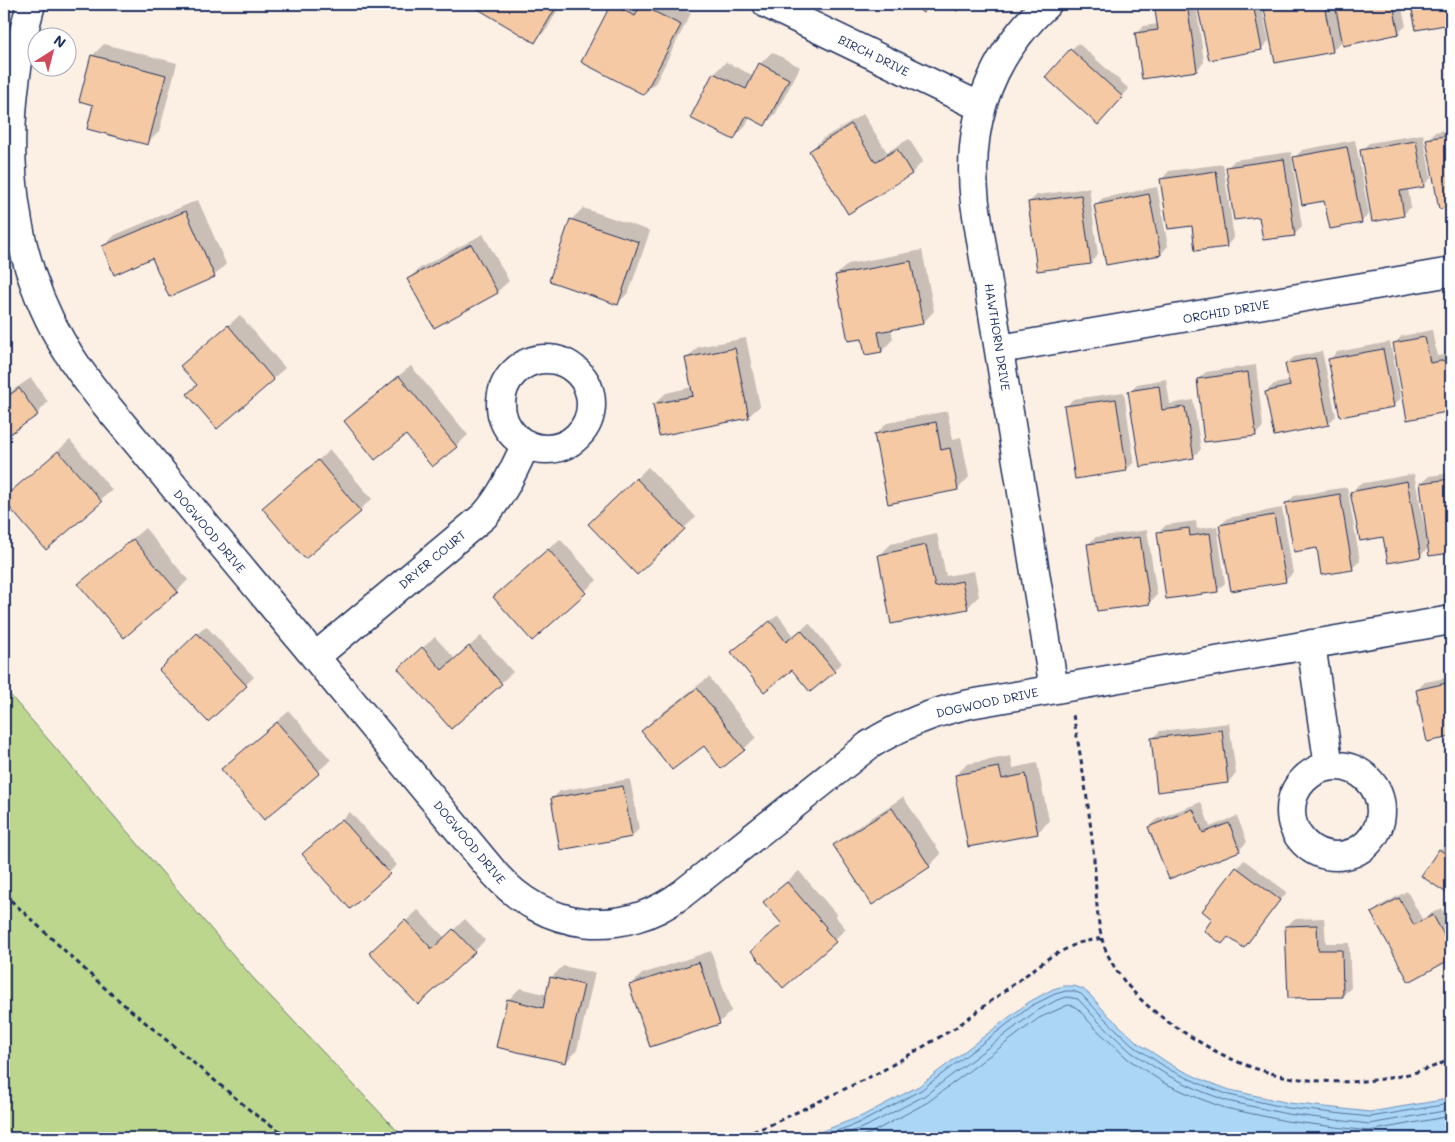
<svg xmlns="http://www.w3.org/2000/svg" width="1455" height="1142" viewBox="0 0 1455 1142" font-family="Mali,sans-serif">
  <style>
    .green { fill: #bcd68d; stroke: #6c8276 }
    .water { fill: #abd6f6; stroke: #7193b9 }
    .shadow { fill: #0003 }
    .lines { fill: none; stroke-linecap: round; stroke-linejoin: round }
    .shore { stroke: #55729b; stroke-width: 1 }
    .building { fill: #f5c9a4; stroke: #1b2f5e }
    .street-casing { stroke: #1b2f5e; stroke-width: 31 }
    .path { stroke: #1b2f5e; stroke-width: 3; stroke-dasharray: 5 4; stroke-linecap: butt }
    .street { stroke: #fff; stroke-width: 28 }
    .labels { text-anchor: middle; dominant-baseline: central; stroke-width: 5; stroke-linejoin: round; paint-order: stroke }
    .street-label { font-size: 12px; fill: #1b2f5e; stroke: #fff }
  </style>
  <rect width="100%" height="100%" fill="#fcefe4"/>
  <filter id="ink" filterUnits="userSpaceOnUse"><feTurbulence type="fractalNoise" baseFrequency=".02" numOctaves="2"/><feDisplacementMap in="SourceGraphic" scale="10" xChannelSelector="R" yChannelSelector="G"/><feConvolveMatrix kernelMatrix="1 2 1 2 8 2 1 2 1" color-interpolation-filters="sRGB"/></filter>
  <g filter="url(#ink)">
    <!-- green -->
    <path class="green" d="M4,688L253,978L404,1138H4Z"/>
    <!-- water -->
    <path class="water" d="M1064,986H1074L1083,989L1091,996L1107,1014L1138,1043L1173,1066L1205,1081L1230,1090L1289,1103L1370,1112L1442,1100L1451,1095V1138H804L862,1116L919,1086L1029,1002L1053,989Z"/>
    <!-- shadow -->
    <path class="shadow" d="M482,4H561L547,29L535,41L479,9Z
      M613,4H673L691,13L656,82L644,94Z
      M1155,4H1196L1204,62L1197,70L1136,34L1144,26L1158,24Z
      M1199,4H1261L1269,41L1261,49L1210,59Z
      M1264,4H1401L1406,26L1398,33L1343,40L1332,51L1276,61Z
      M1420,4H1451V22L1417,29L1413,11Z
      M1078,43L1129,89L1105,115L1071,50Z
      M104,44L177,63L159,132L147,143L95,104L92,56Z
      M772,52L800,67L776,113L765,125L750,117L745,127L733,139L692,117L714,73L726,62L754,76L760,64Z
      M863,114L887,152L909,139L923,161L912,173L849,212L810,151L822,139Z
      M1451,129V205L1440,207L1427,140L1435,132Z
      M1423,134L1431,178L1423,186L1408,189L1411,207L1403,215L1361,151L1369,143Z
      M1355,140L1369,214L1361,222L1325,200L1295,157L1302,150Z
      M1291,152L1302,227L1294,235L1260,216L1227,168L1235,160Z
      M1223,164L1234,238L1226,246L1193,224L1162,179L1169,171Z
      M1157,187L1168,246L1161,254L1095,205L1103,198Z
      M1089,188L1098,255L1090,263L1029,202L1037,195Z
      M198,200L226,264L214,276L153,257L103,247L115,235Z
      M583,208L650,231L629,292L618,303L571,220Z
      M483,234L509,281L497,292L408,279L420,268Z
      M922,250L934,311L923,323L891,328L893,339L882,351L863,337L836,275L848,264Z
      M240,315L285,368L217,427L198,385L182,366Z
      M1432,330L1437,356L1451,354V410L1408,418L1394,344L1402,336Z
      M746,338L760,406L748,417L654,404L666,393L692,387L687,358L698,347Z
      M1390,342L1401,398L1393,406L1330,359L1337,352Z
      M1322,351L1336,416L1328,424L1266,392L1274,384L1290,381L1286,364L1294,357Z
      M1256,365L1263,427L1255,435L1198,379L1206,372Z
      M411,366L468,435L456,446L345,421L357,409Z
      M31,378L48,402L37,414L4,437V396Z
      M1166,379L1170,404L1193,400L1201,449L1193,457L1129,392L1137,384Z
      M1124,392L1134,462L1126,470L1066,407L1073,399Z
      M947,411L953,439L961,437L969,477L958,489L875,435L887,423Z
      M70,440L112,490L46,548L4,499Z
      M330,450L372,499L305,558L275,497Z
      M648,467L696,517L684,528L601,512Z
      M1451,473V552L1430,555L1429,547L1420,556L1384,535L1352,492L1359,484L1414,474L1426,535H1428L1421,483L1429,476Z
      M1347,487L1360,561L1352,568L1318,547L1286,504L1294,496Z
      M1282,508L1293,573L1286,580L1232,590L1220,526L1228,518Z
      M1196,521L1197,529L1217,526L1225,583L1217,591L1159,532L1166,525Z
      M145,528L188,580L177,591L80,584Z
      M1147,530L1157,595L1149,603L1088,544L1096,537Z
      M937,534L946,576L974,571L979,596L967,608L879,556L891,544Z
      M560,539L597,580L532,639L506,586Z
      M778,615L794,636L809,623L842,663L810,690L792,668L741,644Z
      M206,626L254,677L208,721L160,670Z
      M481,636L513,672L451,727L411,658L435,637L455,659Z
      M709,677L756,737L744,749L721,767L704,744L643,731L654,719Z
      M1451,677V736L1428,741L1417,690L1425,682Z
      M289,711L331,760L264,818L223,769Z
      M1229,723L1236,774L1228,782L1152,739L1160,731Z
      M1011,756L1013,768L1037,763L1049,821L1037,833L956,775L967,764Z
      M630,779L639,829L632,836L552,799L560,791Z
      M903,797L941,854L929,866L872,903L835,846L847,834Z
      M1201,802L1210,827L1237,816L1247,842L1239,850L1149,827L1157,819Z
      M350,812L397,865L350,907L311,846Z
      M1448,842L1451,845V895L1423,875L1440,850Z
      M1244,860L1287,892L1244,947L1204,911Z
      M799,871L837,915L835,916L846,929L783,986V923L776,891Z
      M1407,891L1422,919L1441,908L1451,927V958L1409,980L1373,913L1380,906Z
      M418,910L445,938L465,919L485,940L474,952L371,953Z
      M1324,918L1326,943H1349L1351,988L1343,995L1287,926L1294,919Z
      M711,951L731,1011L719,1023L631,985L642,974Z
      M563,966L595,973L577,1050L566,1062L508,1000L520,988L548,995L552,977Z"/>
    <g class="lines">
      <!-- shore -->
      <path class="shore" d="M818,1138L864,1121L921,1090L1031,1006L1055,994L1066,991H1073L1081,994L1104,1018L1135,1047L1170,1070L1203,1085L1229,1095L1288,1108L1370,1117L1443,1105L1451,1101
        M835,1138L867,1126L924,1096L1035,1012L1057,1000L1067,997L1078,999L1099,1022L1131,1052L1167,1075L1201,1091L1227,1101L1287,1114L1369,1124L1444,1111L1451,1108
        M856,1138L871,1133L928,1102L1039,1018L1068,1005L1074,1006L1078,1009L1094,1027L1128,1059L1164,1083L1198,1098L1225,1108L1286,1121L1369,1131L1451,1116"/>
    </g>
    <!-- building -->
    <path class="building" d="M481,4H558L535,43L478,9Z
      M611,4L635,16L641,5L681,25L644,95L581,62Z
      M912,4H930L923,13Z
      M948,4H963L957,11Z
      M1154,4H1187L1197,71L1142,79L1135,33L1158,30Z
      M1197,4H1253L1262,50L1209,60Z
      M1263,4H1324L1333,52L1275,63Z
      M1335,4H1393L1399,34L1343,46Z
      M1419,4H1451V24L1416,30L1412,10L1420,9Z
      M1070,49L1123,97L1098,125L1045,77Z
      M91,55L166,75L148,145L87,129L93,105L79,101Z
      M759,63L789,79L765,126L746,116L734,140L690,118L713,73L746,89Z
      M851,124L875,162L897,149L912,174L848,214L809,151Z
      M1451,135V207L1439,209L1426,139Z
      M1416,141L1424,187L1400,191L1404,216L1372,222L1360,150Z
      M1347,147L1362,223L1330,229L1324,201L1302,205L1293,157Z
      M1284,159L1295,236L1263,240L1259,217L1234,220L1226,167Z
      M1216,171L1227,247L1195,251L1192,226L1168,229L1160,179Z
      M1149,194L1161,255L1106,265L1094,205Z
      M1081,195L1091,264L1037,271L1028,202Z
      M186,211L215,277L169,297L152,258L114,275L102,246Z
      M570,219L639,242L618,305L549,281Z
      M471,244L498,293L434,328L407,279Z
      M911,261L923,324L878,332L882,352L865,355L862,339L848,341L835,275Z
      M228,325L274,380L217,429L187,394L197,385L180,366Z
      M1425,337L1430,363L1451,359V411L1407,420L1393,343Z
      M735,348L749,418L659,436L653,404L693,396L685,358Z
      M1383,349L1394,407L1340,417L1328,359Z
      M1315,358L1329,425L1274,436L1265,392L1290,386L1285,364Z
      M1248,372L1256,436L1204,442L1197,379Z
      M399,376L457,447L432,467L406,435L375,460L344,421Z
      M1159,386L1162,410L1185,407L1194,458L1140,467L1128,391Z
      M19,388L38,415L4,438V399Z
      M1116,399L1127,471L1075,479L1064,406Z
      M936,422L941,450L950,448L958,490L888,504L874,434Z
      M58,451L102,502L46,550L4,501V497Z
      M318,460L361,512L305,559L262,508Z
      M636,478L685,529L637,575L588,524Z
      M1451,479V553L1429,556L1420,483Z
      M1407,481L1421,557L1388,563L1383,537L1360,541L1350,492Z
      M1340,494L1353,570L1321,575L1317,548L1294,552L1285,503Z
      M1274,515L1286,582L1231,591L1219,525Z
      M1189,528L1190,536L1210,533L1218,592L1166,599L1157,532Z
      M1140,537L1150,604L1097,611L1087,544Z
      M133,539L178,592L124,638L78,584Z
      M926,545L935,587L962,581L968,609L891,624L878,555Z
      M548,549L586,593L532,641L493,597Z
      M770,621L786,642L801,630L835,672L810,692L792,670L764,692L731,652Z
      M197,633L247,686L208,722L159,670Z
      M469,646L502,684L451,729L398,669L422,647L442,670Z
      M1451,682V737L1427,742L1416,690Z
      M697,688L745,750L721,769L704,746L672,770L641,731Z
      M277,722L320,773L264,820L221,769Z
      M1222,730L1228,783L1157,792L1151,738Z
      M999,767L1002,779L1026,774L1038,834L968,847L955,775Z
      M623,786L632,837L560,850L551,798Z
      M892,808L930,867L872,905L833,845Z
      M1193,809L1203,833L1229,823L1240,851L1169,879L1148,827Z
      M342,819L390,874L350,909L302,854Z
      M1451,846V896L1421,876L1439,849L1446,854Z
      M1236,867L1280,900L1244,948L1228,937L1222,944L1204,931L1212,919L1202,911Z
      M787,882L826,927L825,929L836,942L783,988L751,951L782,924L763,902Z
      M1399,898L1414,925L1433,915L1451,948V959L1409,982L1371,913Z
      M405,920L432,949L453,929L475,952L418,1005L369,953Z
      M1317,925L1318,950H1342L1343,997L1288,998L1285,926Z
      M699,962L720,1024L650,1047L629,985Z
      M550,977L584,985L566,1063L496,1047L507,999L543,1008Z"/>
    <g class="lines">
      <!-- street casing -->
      <g class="street-casing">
        <path id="street" d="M31,4C0,114 2,239 61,341C73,362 87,381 102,400L495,874C545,930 621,940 682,894L869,745C901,725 933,712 970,704L1451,620
          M767,4L981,107
          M1047,4C988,58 966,125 975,203L1054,689
          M1000,349L1451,272
          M501 404a45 45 0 1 1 90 0a45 45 0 1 1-90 0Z
          M1311,644L1329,767
          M315,657L484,516C503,495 514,469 526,444
          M1291 811a45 45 0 1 1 90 0a45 45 0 1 1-90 0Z"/>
      </g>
      <!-- path -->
      <path class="path" d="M1073,715C1082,763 1090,812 1094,860C1097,889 1095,927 1107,953C1121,984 1148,1009 1176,1027C1204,1046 1234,1063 1267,1072C1323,1088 1398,1085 1451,1059
        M4,894L109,992L257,1116L291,1138
        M736,1138L770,1125L880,1072L955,1028L1050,957L1078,943L1102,938"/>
      <!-- street -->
      <use href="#street" class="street"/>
    </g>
  </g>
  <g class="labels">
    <!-- street labels -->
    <g class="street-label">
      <text transform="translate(874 55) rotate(26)">BIRCH DRIVE</text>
      <text transform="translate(1226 311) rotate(-10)">ORCHID DRIVE</text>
      <text transform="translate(998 337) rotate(81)">HAWTHORN DRIVE</text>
      <text transform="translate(210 531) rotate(50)">DOGWOOD DRIVE</text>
      <text transform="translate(432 559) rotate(-40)">DRYER COURT</text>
      <text transform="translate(987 702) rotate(-12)">DOGWOOD DRIVE</text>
      <text transform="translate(470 842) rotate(50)">DOGWOOD DRIVE</text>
    </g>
  </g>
  <!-- margin -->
  <rect width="1455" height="1142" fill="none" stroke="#fff" stroke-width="20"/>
  <rect x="10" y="10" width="1435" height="1122" fill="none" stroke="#1b2f5e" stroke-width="2" filter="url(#ink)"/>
  <!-- north arrow -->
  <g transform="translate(52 52) rotate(36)"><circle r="24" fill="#ffffff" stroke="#a4acbf"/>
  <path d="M0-4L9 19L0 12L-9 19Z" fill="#d1495b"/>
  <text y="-8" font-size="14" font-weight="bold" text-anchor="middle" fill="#1b2f5e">N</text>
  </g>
</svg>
